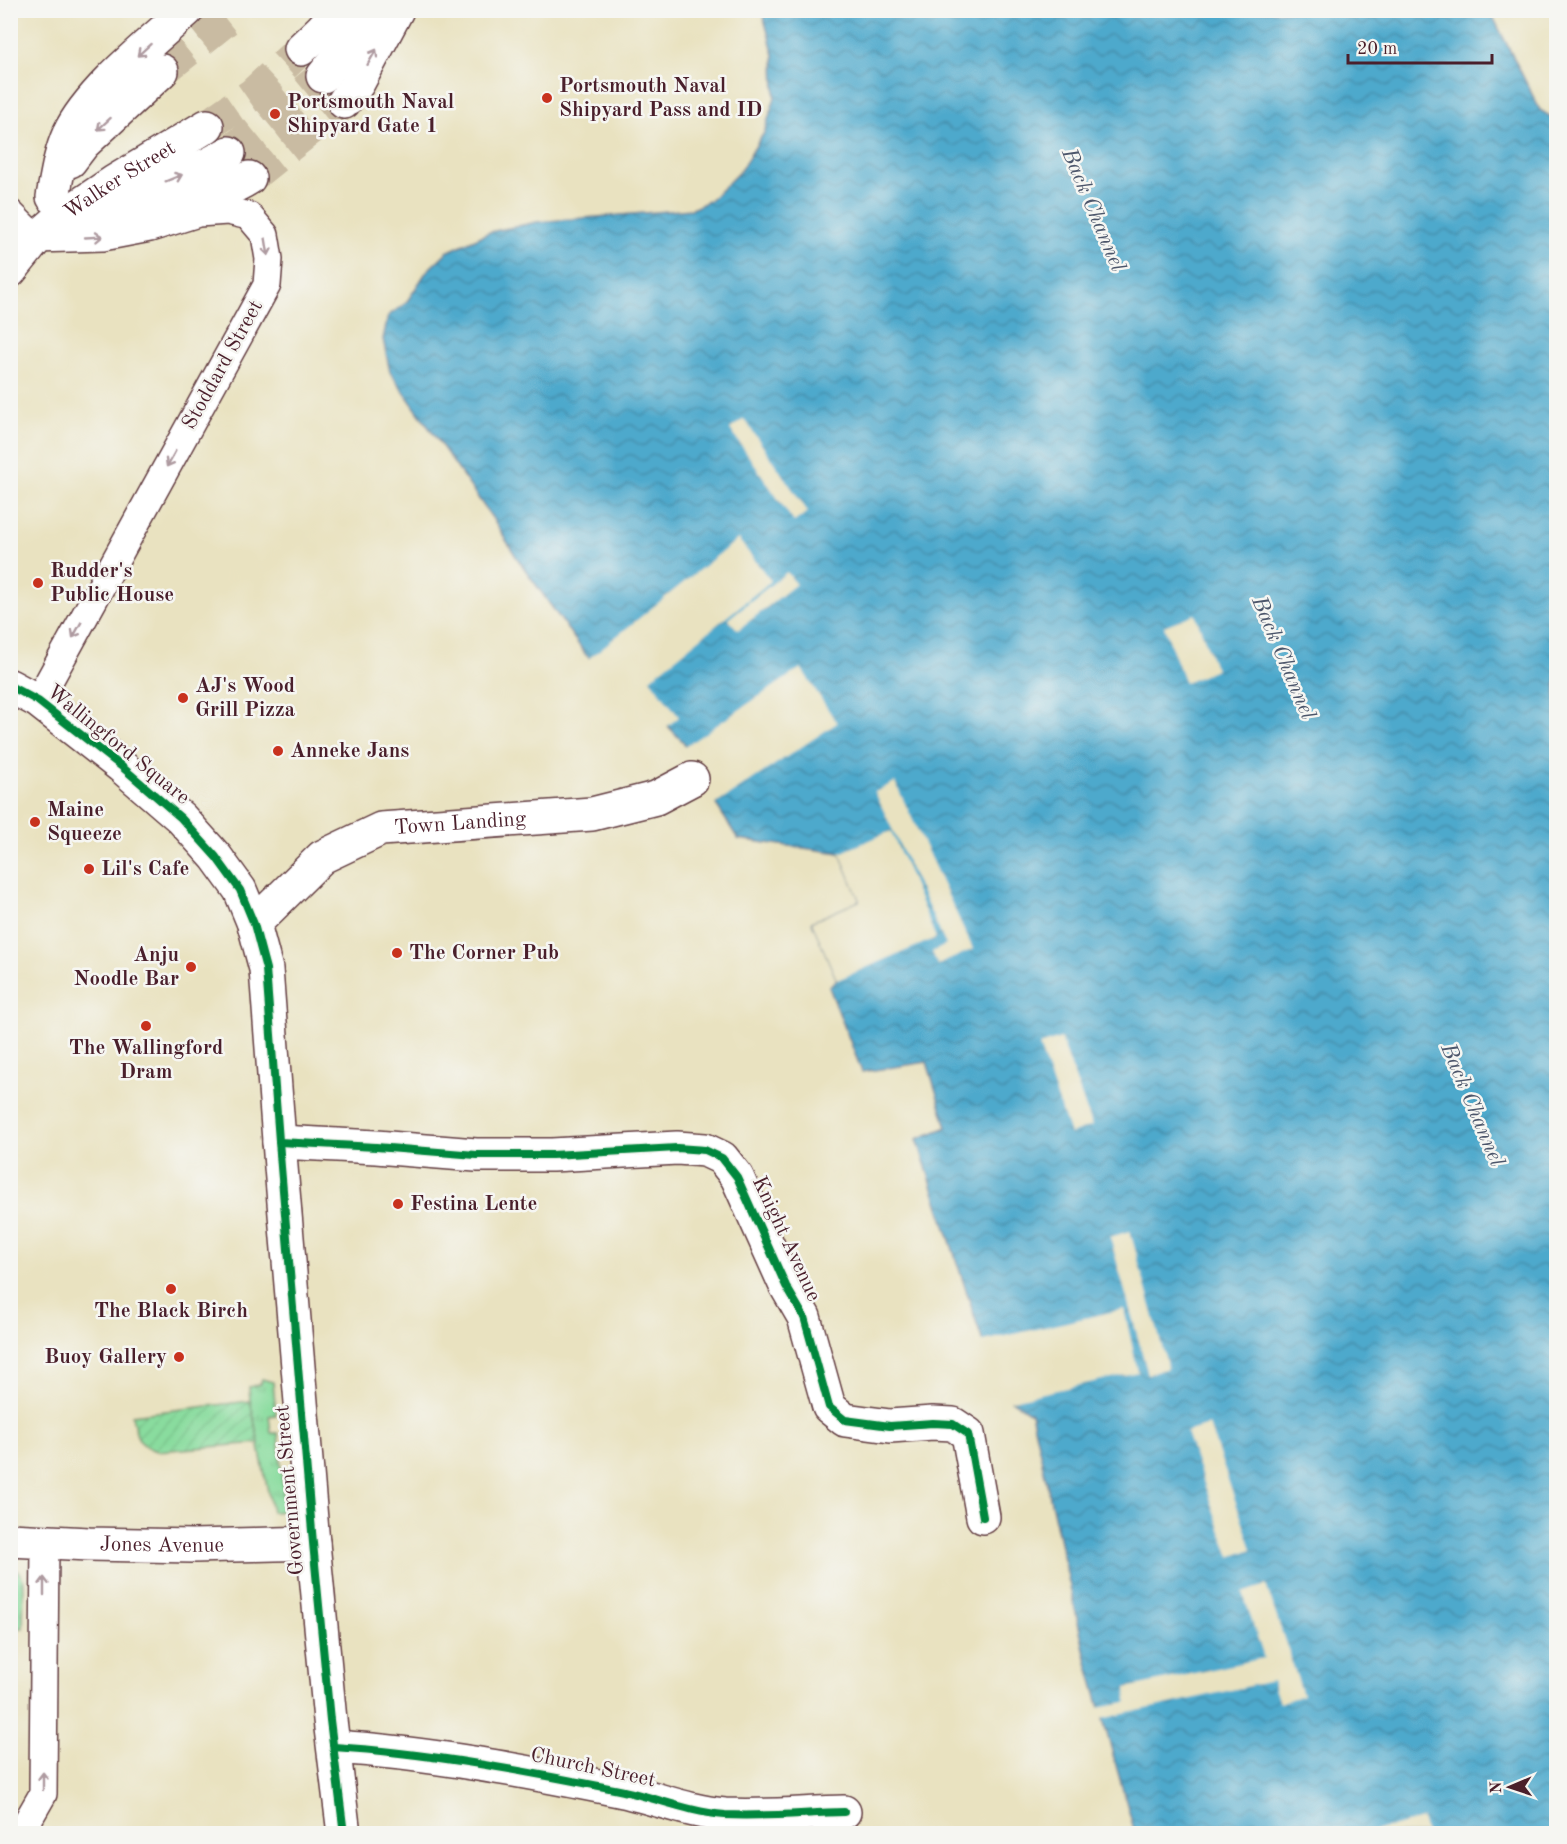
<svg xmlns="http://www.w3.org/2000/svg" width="1567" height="1844" viewBox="0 0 1567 1844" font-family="'Old Standard TT',serif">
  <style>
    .grass { fill: url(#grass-tufts); stroke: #6a7e64; stroke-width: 1.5 }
    .garden { fill: url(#garden-furrows); stroke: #6a7e64; stroke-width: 1.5 }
    .water { fill: url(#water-waves); stroke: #4c647c; stroke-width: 1.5 }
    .pier { fill: #e9e2c0 }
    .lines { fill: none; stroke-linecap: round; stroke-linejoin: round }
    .tertiary-tunnel { stroke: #c9bba2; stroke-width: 33; stroke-dasharray: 33 16; stroke-linecap: butt }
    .service-casing { stroke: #623c41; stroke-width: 30 }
    .minor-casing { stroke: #623c41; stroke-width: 36 }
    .tertiary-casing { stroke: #623c41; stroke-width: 36 }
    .service { stroke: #fff; stroke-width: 27 }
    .minor { stroke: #fff; stroke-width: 33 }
    .tertiary { stroke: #fff; stroke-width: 33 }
    .cycleway-casing { stroke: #f6f6f2; stroke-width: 11 }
    .cycleway { stroke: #00873e; stroke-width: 8 }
    .oneway { stroke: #ae9aa0 }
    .poi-dot { fill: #c8321e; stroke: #f6f6f2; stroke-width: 2 }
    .labels { text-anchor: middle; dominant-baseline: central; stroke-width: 5; stroke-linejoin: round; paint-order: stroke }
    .poi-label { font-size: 21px; font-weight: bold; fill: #4a1f2b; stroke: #f6f6f2; text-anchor: start }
    .street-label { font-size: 21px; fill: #4a1f2b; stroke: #f6f6f2 }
    .water-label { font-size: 22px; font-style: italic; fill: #4c566b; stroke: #f6f6f2 }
  </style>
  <defs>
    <pattern id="grass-tufts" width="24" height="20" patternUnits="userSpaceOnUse" patternTransform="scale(1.5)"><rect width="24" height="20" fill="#89dc9e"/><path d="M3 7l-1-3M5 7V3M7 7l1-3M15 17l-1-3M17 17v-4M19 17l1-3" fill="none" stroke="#78bc88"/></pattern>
    <pattern id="garden-furrows" width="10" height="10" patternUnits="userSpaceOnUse" patternTransform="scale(1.5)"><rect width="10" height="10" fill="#89dc9e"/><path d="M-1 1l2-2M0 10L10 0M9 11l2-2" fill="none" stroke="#78bc88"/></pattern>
    <pattern id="water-waves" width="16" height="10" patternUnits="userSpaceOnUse" patternTransform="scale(1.5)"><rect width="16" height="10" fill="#4ea9cc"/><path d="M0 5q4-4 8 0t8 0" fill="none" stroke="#4389a6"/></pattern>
  </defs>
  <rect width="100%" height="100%" fill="#f6f6f2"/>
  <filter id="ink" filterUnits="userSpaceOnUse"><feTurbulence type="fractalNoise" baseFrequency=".0167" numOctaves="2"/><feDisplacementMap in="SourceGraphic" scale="12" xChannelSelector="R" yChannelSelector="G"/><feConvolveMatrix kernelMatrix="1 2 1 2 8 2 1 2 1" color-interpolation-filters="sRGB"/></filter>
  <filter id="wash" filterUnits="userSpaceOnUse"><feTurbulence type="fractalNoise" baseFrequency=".008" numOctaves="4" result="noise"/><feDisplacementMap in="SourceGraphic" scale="24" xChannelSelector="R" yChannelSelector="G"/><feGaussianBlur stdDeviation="1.35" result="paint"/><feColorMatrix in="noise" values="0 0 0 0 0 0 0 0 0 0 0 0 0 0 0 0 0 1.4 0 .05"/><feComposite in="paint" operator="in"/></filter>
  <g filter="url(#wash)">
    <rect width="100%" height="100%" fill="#e9e2c0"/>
    <!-- grass -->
    <path class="grass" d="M262,1379L273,1382L276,1415L269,1416L271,1433H278L285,1511L272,1512L250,1401L249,1387L261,1384Z
      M10,1566L19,1572L24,1581L23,1628L11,1629Z"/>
    <!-- garden -->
    <path class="garden" d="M250,1401L259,1443L157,1451C137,1446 135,1433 132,1415Z"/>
    <!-- water -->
    <path class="water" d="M762,11H1490L1540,110L1556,120V1833H1135L1087,1662L1031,1413L999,1392L917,1139L947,1127L927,1062L862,1072L829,987L837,980L812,922L860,901L840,853L738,839L716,804L683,742L649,706L586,655L517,558L495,522L390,372L383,339L388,316L406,303L427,271L447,252L490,232L537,222L692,209L711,200L740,171L764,133L775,97L774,55Z"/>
    <!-- pier -->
    <path class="pier" d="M744,419L808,512L794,522L730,429Z
      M738,539L771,581L650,679L679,717L665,728L647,708L587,660Z
      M787,572L796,584L738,630L728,619Z
      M1195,614L1216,670L1185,683L1164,626Z
      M801,668L837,723L713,806L683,748Z
      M895,782L973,949L938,965L932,952L946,945L875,792Z
      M891,831L936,938L837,980L812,922L860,901L840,853Z
      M1061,1038L1092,1126L1070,1134L1039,1045Z
      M1130,1231L1168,1368L1148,1374L1110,1237Z
      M1124,1309L1138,1372L1008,1401L996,1393L979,1342Z
      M1209,1425L1252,1549L1230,1557L1186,1432Z
      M1266,1585L1303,1695L1279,1703L1272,1681L1101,1719L1097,1707L1127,1702L1126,1688L1264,1658L1243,1593Z
      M1422,1819L1426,1833H1368Z"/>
  </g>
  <g filter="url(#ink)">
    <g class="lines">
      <!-- tertiary-tunnel -->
      <path class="tertiary-tunnel" d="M162,71L238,10
        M207,126L253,94L301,49
        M229,153L323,76
        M249,178L344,102"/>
      <!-- service casing -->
      <g class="service-casing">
        <path id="service" d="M10,213L36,239L103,237L150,228L198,213L228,211L249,216L265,235L269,259L267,285L38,701
          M20,1834L43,1794L45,1542"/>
      </g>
      <!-- minor casing -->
      <g class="minor-casing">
        <g id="minor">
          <path id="s1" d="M254,924L322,857L381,829L592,814L656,798L692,779"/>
          <path d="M279,1142L376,1147L476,1155H552L677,1148L705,1150L722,1158L737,1177L786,1286L804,1317L829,1407L845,1420L890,1426L933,1423L953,1424L968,1434L983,1517"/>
          <path id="s2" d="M10,1540L89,1544L193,1546L313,1543"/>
          <path d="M334,1747C429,1753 524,1771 619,1790C654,1797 688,1812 725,1815C764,1817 805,1813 844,1812"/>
        </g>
      </g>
      <!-- tertiary casing -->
      <g class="tertiary-casing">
        <g id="tertiary">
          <path d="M301,49L321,30L339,10"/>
          <path d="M323,76L359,31L371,10"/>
          <path d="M344,102L358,83L397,10"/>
          <path d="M70,161L83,144L162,71"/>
          <path d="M123,196L209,164L229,153"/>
          <path d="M53,197C57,176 60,154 69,134C90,90 151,43 187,10"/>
          <path d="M64,218C117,212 205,207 249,178"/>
          <path id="s3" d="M10,271L36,239L59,219L114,182L207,126"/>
          <path d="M10,686L38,701L121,766L181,818L216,857L240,890L254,924L266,969L281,1167L313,1543L330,1720L344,1834"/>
        </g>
      </g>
      <!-- service -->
      <use href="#service" class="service"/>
      <!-- minor -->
      <use href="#minor" class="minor"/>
      <!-- tertiary -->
      <use href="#tertiary" class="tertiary"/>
      <!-- cycleway casing -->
      <g class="cycleway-casing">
        <path id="cycleway" d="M10,686L38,701L121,766L181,818L216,857L240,890L254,924L266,969L281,1167L313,1543L330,1720L344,1834
          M279,1142L376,1147L476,1155H552L677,1148L705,1150L722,1158L737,1177L786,1286L804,1317L829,1407L845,1420L890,1426L933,1423L953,1424L968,1434L983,1517
          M334,1747C429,1753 524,1771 619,1790C654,1797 688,1812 725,1815C764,1817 805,1813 844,1812"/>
      </g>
      <!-- cycleway -->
      <use href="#cycleway" class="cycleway"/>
    </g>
    <!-- one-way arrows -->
    <defs><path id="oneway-shaft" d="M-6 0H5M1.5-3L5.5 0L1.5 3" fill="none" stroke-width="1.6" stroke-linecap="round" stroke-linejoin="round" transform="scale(1.5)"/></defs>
    <g class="oneway">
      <use href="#oneway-shaft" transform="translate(144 50) rotate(138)"/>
      <use href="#oneway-shaft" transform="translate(372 57) rotate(-60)"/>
      <use href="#oneway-shaft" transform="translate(104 124) rotate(138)"/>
      <use href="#oneway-shaft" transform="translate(174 178) rotate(-22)"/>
      <use href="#oneway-shaft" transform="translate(94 237) rotate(-3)"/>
      <use href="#oneway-shaft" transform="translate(267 247) rotate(81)"/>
      <use href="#oneway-shaft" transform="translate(171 459) rotate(119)"/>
      <use href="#oneway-shaft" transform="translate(77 630) rotate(119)"/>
      <use href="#oneway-shaft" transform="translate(44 1586) rotate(-90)"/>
      <use href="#oneway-shaft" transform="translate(43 1781) rotate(-90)"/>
    </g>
  </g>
  <!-- markers -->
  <g class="poi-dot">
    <circle cx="547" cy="98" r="6"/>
    <circle cx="275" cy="114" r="6"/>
    <circle cx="38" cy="583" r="6"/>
    <circle cx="183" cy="698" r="6"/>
    <circle cx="278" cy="751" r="6"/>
    <circle cx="35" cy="822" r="6"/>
    <circle cx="89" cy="869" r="6"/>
    <circle cx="397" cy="953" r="6"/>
    <circle cx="191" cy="967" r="6"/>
    <circle cx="146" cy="1026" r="6"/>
    <circle cx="398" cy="1204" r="6"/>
    <circle cx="171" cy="1289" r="6"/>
    <circle cx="179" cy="1357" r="6"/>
  </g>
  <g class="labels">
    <!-- poi labels -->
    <g class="poi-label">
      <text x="559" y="86">Portsmouth Naval<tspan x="559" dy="24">Shipyard Pass and ID</tspan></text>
      <text x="287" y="102">Portsmouth Naval<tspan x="287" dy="24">Shipyard Gate 1</tspan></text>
      <text x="50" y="571">Rudder's<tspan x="50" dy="24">Public House</tspan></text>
      <text x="195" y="686">AJ's Wood<tspan x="195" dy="24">Grill Pizza</tspan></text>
      <text x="290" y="751">Anneke Jans</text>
      <text x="47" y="810">Maine<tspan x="47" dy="24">Squeeze</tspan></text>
      <text x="101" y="869">Lil's Cafe</text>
      <text x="409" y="953">The Corner Pub</text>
      <text x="179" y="955" text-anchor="end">Anju<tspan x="179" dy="24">Noodle Bar</tspan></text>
      <text x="146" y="1048" text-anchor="middle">The Wallingford<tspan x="146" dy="24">Dram</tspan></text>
      <text x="410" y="1204">Festina Lente</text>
      <text x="171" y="1311" text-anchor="middle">The Black Birch</text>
      <text x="167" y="1357" text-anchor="end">Buoy Gallery</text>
    </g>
    <!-- street labels -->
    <g class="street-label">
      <text stroke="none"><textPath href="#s3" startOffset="144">Walker Street</textPath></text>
      <text transform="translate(223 365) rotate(-61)">Stoddard Street</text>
      <text transform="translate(118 745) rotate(39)">Wallingford Square</text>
      <text stroke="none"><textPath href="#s1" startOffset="240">Town Landing</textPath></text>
      <text transform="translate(786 1239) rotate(65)">Knight Avenue</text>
      <text transform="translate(290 1490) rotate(-95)">Government Street</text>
      <text stroke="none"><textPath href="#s2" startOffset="152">Jones Avenue</textPath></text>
      <text transform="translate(593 1768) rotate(12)">Church Street</text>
    </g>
    <!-- water labels -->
    <g class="water-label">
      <text transform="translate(1093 210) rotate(67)">Back Channel</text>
      <text transform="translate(1283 658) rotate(67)">Back Channel</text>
      <text transform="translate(1472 1105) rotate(67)">Back Channel</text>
    </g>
  </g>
  <!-- margin -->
  <rect width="1567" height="1844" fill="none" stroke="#f6f6f2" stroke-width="36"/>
  <!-- north arrow -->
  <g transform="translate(1510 1787) rotate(268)" stroke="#f6f6f2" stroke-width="4.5" paint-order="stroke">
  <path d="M0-4.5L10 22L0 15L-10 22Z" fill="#4a1f2b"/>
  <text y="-9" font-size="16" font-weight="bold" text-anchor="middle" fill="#4a1f2b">N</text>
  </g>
  <!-- scale -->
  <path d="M1348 54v9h144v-9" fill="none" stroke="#4a1f2b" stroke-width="3"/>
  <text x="1357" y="54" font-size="18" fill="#4a1f2b" stroke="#f6f6f2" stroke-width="4.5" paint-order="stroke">20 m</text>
</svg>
